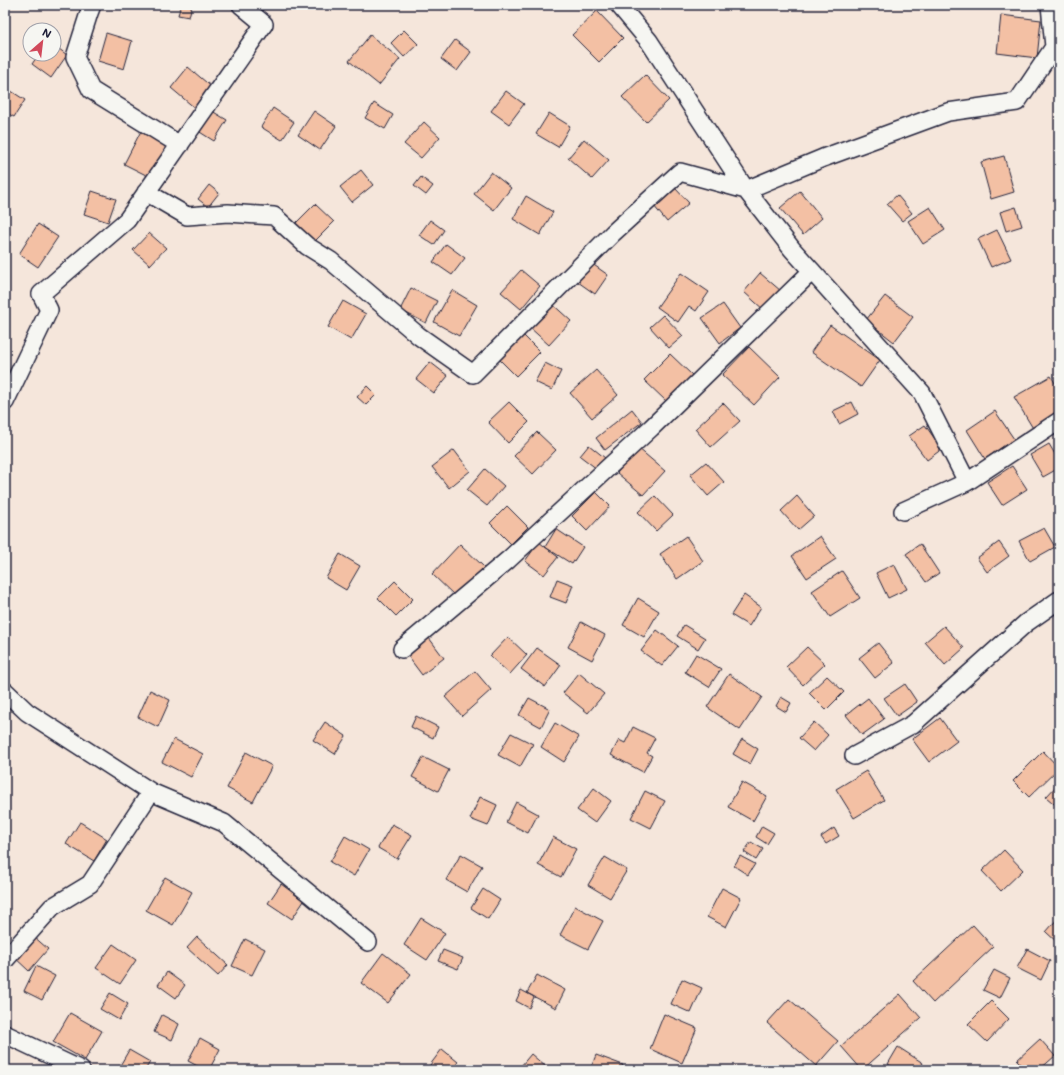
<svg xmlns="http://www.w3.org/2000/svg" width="1064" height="1075" viewBox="0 0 1064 1075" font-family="Mali,sans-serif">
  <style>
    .building { fill: #f3c0a4; stroke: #22223b }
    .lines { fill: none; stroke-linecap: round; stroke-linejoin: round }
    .minor-casing { stroke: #22223b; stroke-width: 20 }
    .minor { stroke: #f6f6f2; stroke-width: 17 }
  </style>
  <rect width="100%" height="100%" fill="#f5e6db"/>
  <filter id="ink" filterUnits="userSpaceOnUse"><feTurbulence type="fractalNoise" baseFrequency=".025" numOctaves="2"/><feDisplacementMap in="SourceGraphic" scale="8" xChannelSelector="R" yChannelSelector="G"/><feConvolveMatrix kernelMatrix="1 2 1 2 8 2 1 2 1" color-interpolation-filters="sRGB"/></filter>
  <g filter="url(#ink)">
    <!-- building -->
    <path class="building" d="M181,5H192L189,17L178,15Z
      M597,11L623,38L599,62L572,35Z
      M1001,15L1041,20L1037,58L997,53Z
      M404,30L418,44L404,57L391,43Z
      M106,33L132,41L124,69L98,61Z
      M370,35L400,59L379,85L349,61Z
      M455,40L471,52L457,71L441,59Z
      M54,45L67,55L51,78L32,64L39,54H54Z
      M188,67L213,88L196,109L171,88Z
      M645,75L669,100L646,122L622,97Z
      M8,89L25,100L14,117L5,112V94Z
      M506,91L524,104L509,124L491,111Z
      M374,103L393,115L385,129L365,118Z
      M207,108L227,120L214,141L195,129Z
      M273,108L294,122L282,140L261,127Z
      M314,111L336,126L320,150L298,135Z
      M549,113L570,126L558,147L536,134Z
      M424,122L440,137L421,158L404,144Z
      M142,129L168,142L150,177L124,164Z
      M584,139L609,160L592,179L568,158Z
      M1004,156L1014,192L991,199L981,162Z
      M361,170L373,185L352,202L340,187Z
      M491,172L511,188L494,210L474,194Z
      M421,177L433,186L426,195L414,186Z
      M209,185L219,193L208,207L198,199Z
      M675,188L689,203L667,222L654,206Z
      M92,191L116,199L108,222L84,214Z
      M800,191L822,218L803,235L780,208Z
      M897,195L912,213L902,221L887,204Z
      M526,196L553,212L540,235L513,219Z
      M315,204L334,222L312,244L294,225Z
      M930,207L945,230L923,244L908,221Z
      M1016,207L1022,226L1006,231L1000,212Z
      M430,220L444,230L434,245L419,235Z
      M38,224L58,237L38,267L19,254Z
      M997,230L1011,259L991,267L978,239Z
      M149,233L166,248L150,265L133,250Z
      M446,244L465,258L452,275L433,262Z
      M591,263L608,275L595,294L578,282Z
      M521,270L540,286L521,309L501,292Z
      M681,273L709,292L696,311L689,306L678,322L657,307Z
      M760,273L781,291L765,311L744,292Z
      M411,288L437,301L426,323L400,310Z
      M452,290L477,305L459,336L434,322Z
      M885,296L913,317L894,342L866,320Z
      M343,301L366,314L351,340L328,327Z
      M549,301L571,321L549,345L527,325Z
      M723,304L740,328L720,343L702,318Z
      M663,315L683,336L669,348L650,327Z
      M830,325L880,360L861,387L811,352Z
      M519,331L540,352L516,376L495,355Z
      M749,347L780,377L754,405L722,375Z
      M670,354L692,375L667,402L644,380Z
      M430,362L448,376L434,393L416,379Z
      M545,363L561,371L552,390L535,382Z
      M596,370L618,395L592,418L570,393Z
      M1051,376L1059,390V416L1034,430L1014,397Z
      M367,386L376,395L366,405L357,397Z
      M509,402L529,422L508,443L488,422Z
      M852,402L858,414L839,424L833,411Z
      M723,403L740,421L711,447L695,429Z
      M632,409L642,422L605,450L596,438Z
      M995,411L1014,439L985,459L967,430Z
      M925,425L942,449L927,460L909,436Z
      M537,432L556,450L533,474L514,456Z
      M1049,444L1059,461V468L1043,477L1030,455Z
      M589,445L605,458L597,469L580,456Z
      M638,448L665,471L643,495L617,473Z
      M454,450L470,471L449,488L432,467Z
      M706,462L724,482L708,496L690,475Z
      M1012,466L1027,489L1002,505L987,482Z
      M485,469L504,486L487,506L467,490Z
      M596,492L610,506L587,531L572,516Z
      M655,496L673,515L656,531L638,512Z
      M797,496L814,516L798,530L781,511Z
      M507,506L528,527L511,544L490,523Z
      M1044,528L1055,547L1030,561L1019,541Z
      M556,529L583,547L572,564L545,547Z
      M686,536L703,561L677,579L660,554Z
      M820,536L836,559L807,578L792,556Z
      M539,542L558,557L544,575L525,561Z
      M999,542L1009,556L987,572L977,558Z
      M460,544L484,567L455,596L432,574Z
      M920,544L939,573L926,582L906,554Z
      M340,554L360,566L346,590L326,578Z
      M894,564L907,589L888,598L876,573Z
      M842,571L860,598L830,617L812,591Z
      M557,579L573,585L566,603L550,597Z
      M395,581L413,599L396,616L378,598Z
      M744,595L761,607L749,626L731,615Z
      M638,598L659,611L644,637L623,625Z
      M581,622L605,635L592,660L568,647Z
      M684,625L705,638L698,649L677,636Z
      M944,626L964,648L945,665L925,642Z
      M657,630L678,646L662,666L641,651Z
      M508,637L527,655L510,674L490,656Z
      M429,638L444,658L422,675L407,655Z
      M878,643L894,663L875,678L859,658Z
      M807,647L825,664L803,685L786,667Z
      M537,648L561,665L545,687L521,669Z
      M696,654L721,669L709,687L685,672Z
      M475,671L491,690L462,716L445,697Z
      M579,673L604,694L588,713L563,693Z
      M729,674L762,697L740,730L707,707Z
      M827,676L844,692L826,710L809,693Z
      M905,684L917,702L897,716L884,698Z
      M150,690L170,700L158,727L138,717Z
      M781,697L791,703L786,712L776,706Z
      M529,698L550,709L541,727L519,715Z
      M868,698L884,719L862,735L846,715Z
      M416,716L438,727L433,738L411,727Z
      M940,718L957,741L929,762L912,739Z
      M325,722L346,736L335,754L313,740Z
      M814,722L828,735L814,751L799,738Z
      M555,723L579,737L564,762L541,747Z
      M633,727L655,738L647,753L652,756L643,772L611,755L619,740L625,743Z
      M511,733L533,744L520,767L498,755Z
      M174,739L203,754L191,777L162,762Z
      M742,739L758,749L750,764L733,754Z
      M1043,751L1059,768L1029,797L1013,781Z
      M246,752L272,766L253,802L227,788Z
      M423,757L449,770L438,791L412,777Z
      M866,771L884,800L854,818L836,789Z
      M742,782L767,796L753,821L728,807Z
      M1059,783V808L1046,797Z
      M594,788L611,801L595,823L577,810Z
      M645,791L665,801L651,828L631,818Z
      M480,797L497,805L488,826L470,819Z
      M516,802L538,814L528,833L506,822Z
      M80,822L107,839L94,861L66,844Z
      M392,824L412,835L397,859L378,848Z
      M762,826L774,833L767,844L756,837Z
      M834,828L839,836L826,844L821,837Z
      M345,836L369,850L354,876L330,862Z
      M553,837L576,849L561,877L538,865Z
      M751,842L763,849L756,860L744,852Z
      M1004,850L1023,870L1001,891L982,871Z
      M461,854L482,866L467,892L446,880Z
      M740,856L755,864L748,875L734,866Z
      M605,857L627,870L610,898L588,885Z
      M165,877L192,892L173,925L146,910Z
      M281,884L304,901L292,919L268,903Z
      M722,888L741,898L726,927L707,917Z
      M483,889L500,900L488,919L471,908Z
      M575,906L603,921L588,949L560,935Z
      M1059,917V944L1046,932Z
      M421,918L445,933L427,960L404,945Z
      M973,925L993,947L933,1003L913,981Z
      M32,935L48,949L29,971L13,956Z
      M197,937L228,965L218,976L187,948Z
      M245,939L265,949L252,975L232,966Z
      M113,944L136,960L120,984L96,968Z
      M1027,949L1050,961L1041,980L1017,968Z
      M443,950L463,958L458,969L438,961Z
      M383,953L411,974L388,1003L361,983Z
      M36,966L55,976L42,1000L24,991Z
      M994,970L1010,978L1000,998L983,990Z
      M167,972L185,985L176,998L158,985Z
      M537,975L565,990L556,1008L527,993Z
      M682,979L702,988L691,1013L671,1004Z
      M521,990L534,997L529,1008L516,1001Z
      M110,993L128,1004L119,1020L100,1009Z
      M900,994L921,1018L862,1070L841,1046Z
      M789,999L838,1041L816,1066L767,1023Z
      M991,1001L1009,1019L987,1042L968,1024Z
      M70,1013L102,1031L85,1060L53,1042Z
      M664,1014L697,1028L682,1063L650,1049Z
      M162,1015L179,1024L172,1040L154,1032Z
      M200,1038L220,1049L209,1070H205L188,1061Z
      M1040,1039L1055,1056L1039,1070H1027L1017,1060Z
      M898,1047L923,1063L919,1070H897L888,1064Z
      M442,1049L458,1062L452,1070H428L427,1069Z
      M129,1050L150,1062L145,1070L118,1069Z
      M531,1054L546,1067L543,1070H526L521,1066Z
      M596,1055L623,1065L621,1070H590Z"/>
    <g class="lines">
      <!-- minor casing -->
      <g class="minor-casing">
        <path id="minor" d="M92,5L89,13L75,57L91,90L180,145
          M619,5L649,41L746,190L792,249L922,393L967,482
          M146,192L187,216L228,213L274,216L307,246L331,261L419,336L473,374L613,233L680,172L746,190L823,158L948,112L1017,102L1054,47L1050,5
          M5,402L49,310L41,294L127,220L264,24L241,5
          M903,511L967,482L1059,421
          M402,649L508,560L651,428L812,271
          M5,691L27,712L151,792L224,823L368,942
          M854,756L913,724L1026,623L1059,600
          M5,960L52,907L90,884L151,792
          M5,1034L81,1070"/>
      </g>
      <!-- minor -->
      <use href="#minor" class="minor"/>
    </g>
  </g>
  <!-- margin -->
  <rect width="1064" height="1075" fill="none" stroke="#f6f6f2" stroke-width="20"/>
  <rect x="10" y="10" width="1044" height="1055" fill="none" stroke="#22223b" stroke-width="1.5" filter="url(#ink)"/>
  <!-- north arrow -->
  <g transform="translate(42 42) rotate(28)"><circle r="19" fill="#f6f6f2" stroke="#a1a1a9"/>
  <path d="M0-3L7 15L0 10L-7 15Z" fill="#d1495b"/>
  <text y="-6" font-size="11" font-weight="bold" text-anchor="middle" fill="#22223b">N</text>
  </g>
</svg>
